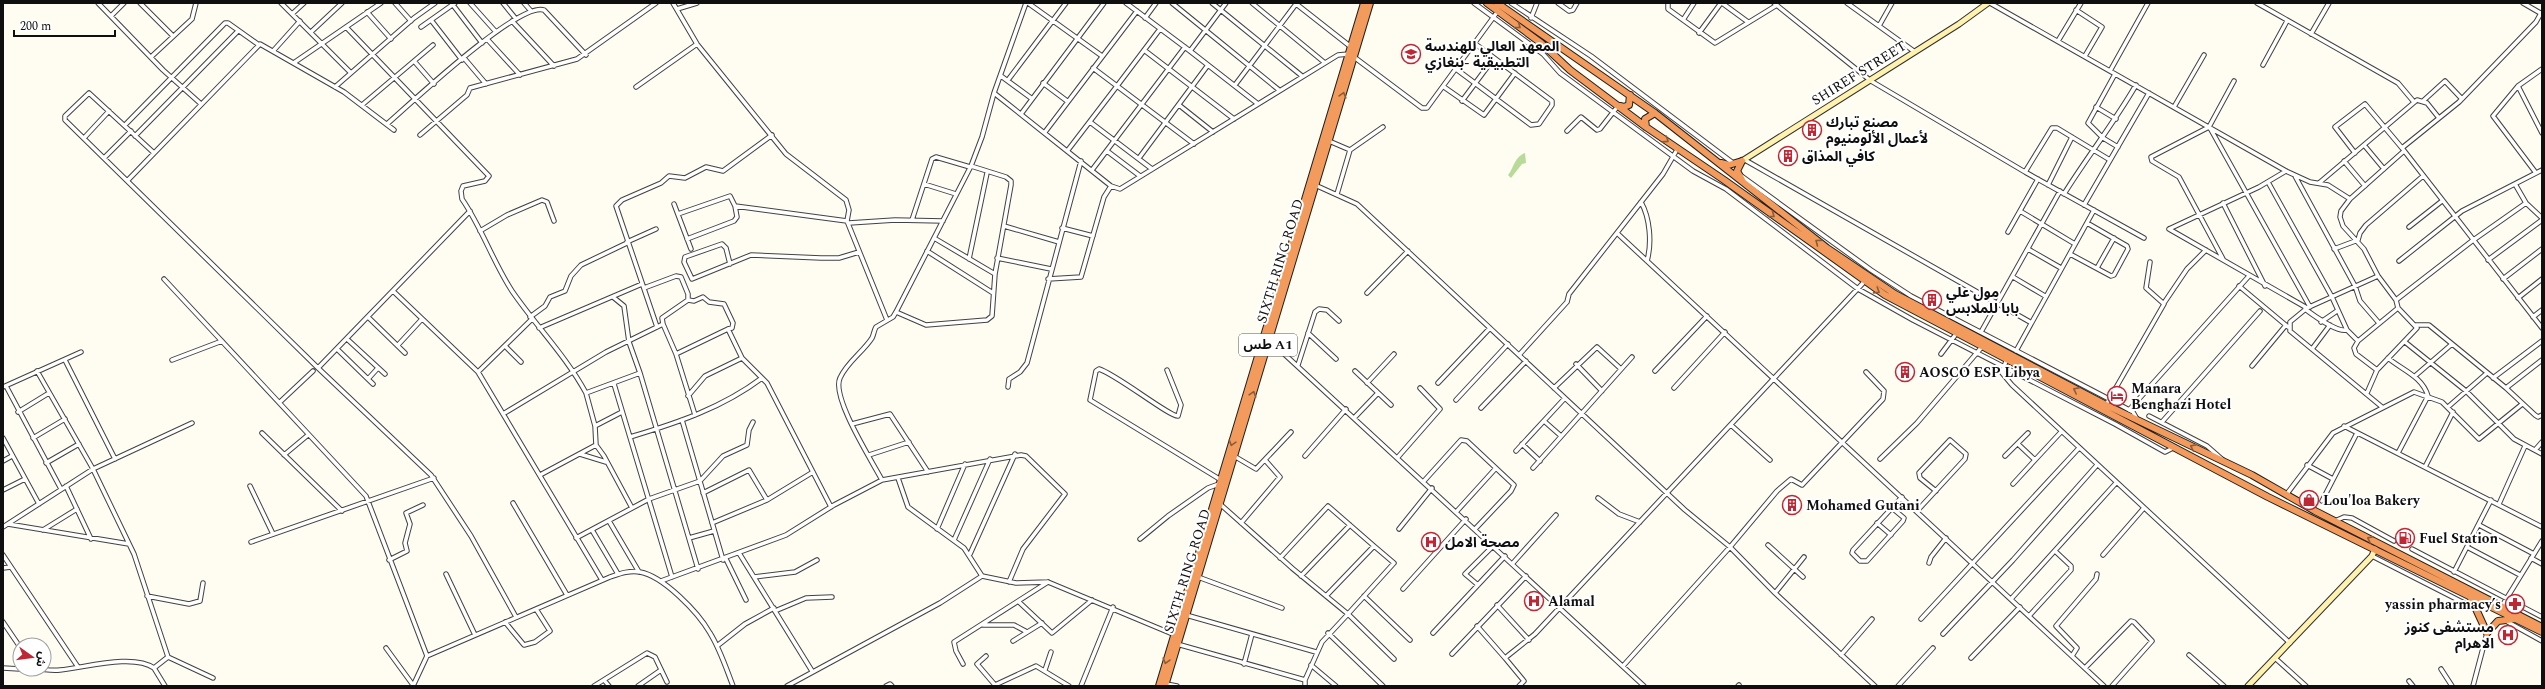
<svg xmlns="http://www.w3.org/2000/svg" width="2545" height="689" viewBox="0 0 2545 689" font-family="Spectral,'Noto Sans Arabic',serif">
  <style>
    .forest { fill: #bada9a }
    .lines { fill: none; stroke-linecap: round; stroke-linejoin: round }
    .street-casing { stroke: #424242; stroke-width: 5.5 }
    .secondary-casing { stroke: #313131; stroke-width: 7 }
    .highway-casing { stroke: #202020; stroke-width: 8 }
    .street { stroke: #fff; stroke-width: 3.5 }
    .secondary { stroke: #fef2ae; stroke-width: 5 }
    .highway { stroke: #f39b5c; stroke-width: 6 }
    .oneway { stroke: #8c5c39 }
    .labels { text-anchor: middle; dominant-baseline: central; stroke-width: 4; stroke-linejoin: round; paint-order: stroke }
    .shield { fill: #fff; stroke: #575757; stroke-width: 1 }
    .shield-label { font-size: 13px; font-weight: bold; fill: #0f0f0f }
    .poi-label { font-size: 14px; font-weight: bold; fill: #0f0f0f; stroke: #fff; text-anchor: start }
    .street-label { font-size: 14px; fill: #0f0f0f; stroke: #fff }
  </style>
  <rect width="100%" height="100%" fill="#fffcf2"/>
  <!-- forest -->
  <path class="forest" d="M1525,153L1526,163L1522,164L1511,178L1508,175C1513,170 1514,157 1525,153Z"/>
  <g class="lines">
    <!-- street casing -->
    <g class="street-casing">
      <path id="street" d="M98,3L163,70L201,104
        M140,3L173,36
        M281,3L351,73
        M395,3L411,21
        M470,3L496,32
        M503,3L516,19
        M524,3L531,11
        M673,3L697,44L786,154L846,200L849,210L847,221
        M1026,3L994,93L1111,186L1120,189L1338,55L1349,54
        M1028,3L1102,56
        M1126,3L1190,51L1226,3
        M1172,3L1279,90
        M1212,3L1302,76
        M1252,3L1325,63
        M1295,3L1351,47
        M1474,3L1543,54L1560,73L1693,171L1726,189L1858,289L1913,320L2115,424L2165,452L2175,447
        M1511,3L1591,56L1733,163
        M1558,3L1569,11L1573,10L1577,3
        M1668,3V9L1715,43L1777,5
        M1722,3L1748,22
        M1774,3L1871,81L2025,172L2144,238
        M1847,3L1915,52
        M1990,3L2286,171L2310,182L2328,185L2350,199
        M2257,3L2398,83L2414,102
        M2523,3L2542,14
        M453,5L482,43
        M677,9L697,3
        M2076,10L2102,27L2085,56
        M367,12L391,39
        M292,14L304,3
        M111,16L124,3
        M1145,18L1156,3
        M1531,18L1537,3
        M431,20L462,60
        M1683,20L1694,3
        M512,21L554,66
        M1879,26L1892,3
        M346,27L489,176L485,181L463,186L461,191L462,199C482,228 493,262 512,291C536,326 566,356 586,393
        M421,27L455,3
        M311,32L342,3
        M1699,33L1721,3
        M2311,34L2329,3
        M487,39L520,75
        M2058,41L2081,3
        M274,50L300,21
        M1144,50L1234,119
        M1190,51L1258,104
        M151,57L192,19L196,3
        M1354,57L1422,108H1427L1498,11
        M464,58L486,84
        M414,61L434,84
        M295,62L381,3
        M2263,65L2287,21
        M1093,68L1117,86L1160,29
        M1456,69L1531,125L1539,124L1552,105V101L1474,43
        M2542,69L2518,86L2542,133
        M2110,71L2148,3
        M2115,74L2088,123L2103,138L2118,147
        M1001,76L1031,98
        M1008,80L1066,3
        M1043,83L1067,101
        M1235,85L1296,4
        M2518,86L2493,116L2536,173
        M335,87L414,18L435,3
        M636,87L697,44
        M1444,87L1484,115L1515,73
        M1462,101L1494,58
        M2423,101L2445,81L2462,99
        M362,105L433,45
        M1179,105L1213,132
        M2096,107L2116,119
        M2174,107L2204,55
        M1021,114L1104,3
        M1090,122L1152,169
        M387,124C409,105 519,1 544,10L586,55
        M125,125L225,23H228L259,45
        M2210,128L2310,307
        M1567,131L1581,117L1597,130L1600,129L1618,106
        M1045,132L1137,11
        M420,135L467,95L470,88L577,59L656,3
        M135,136L238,31
        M84,138L109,111
        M1329,141L1350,150
        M2364,145L2384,169
        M2402,148L2459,102L2536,22L2541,13
        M1068,150L1117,86L1194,144
        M1107,151L1140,176
        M154,153L89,93L65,116V120L318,368L431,475L471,536L516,617
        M2355,153L2335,127L2365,104L2402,148L2542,328
        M104,158L131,131
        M1139,158L1208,65
        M1745,160L2030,322
        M2344,161L2365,186
        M1092,170L1185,47
        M2025,172L2052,128H2057L2110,160
        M1740,175L1871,270L1911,296L2109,399L2133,412L2137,419
        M2295,176L2355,286L2360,301L2379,323
        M128,180L260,44L344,92L394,130
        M2268,182L2332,297L2347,330L2358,341
        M2319,183L2417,100L2427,103L2439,118
        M924,184L956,194
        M2515,184L2526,203L2542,218
        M1315,185L1357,204L1685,510L1730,547L1775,593L1875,686
        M2048,185L2072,137
        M1337,194L1350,150L1383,127
        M2064,194C2087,157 2114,123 2136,85
        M1641,202C1650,218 1652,243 1647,261
        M2223,203L2265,286
        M674,204L691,249
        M2084,205L2149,93
        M2020,211L2075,244
        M678,214L730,196L735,206L847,221L887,320
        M912,220L932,159L936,157L970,167
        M849,223L895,220L943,221
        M1004,226L1059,242
        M2409,227L2442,201
        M1062,228L1093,236
        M2169,229L2307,308L2378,276L2396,300L2398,308L2417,328L2377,370L2367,393
        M2169,229L2259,187L2286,171
        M480,231L507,215L542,200L547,202L554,221
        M2008,232L2038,179
        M1618,234L2104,686
        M934,238L995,274
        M687,239L734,221L737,217L735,206
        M627,242L656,229
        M2028,249L2061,268
        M2334,249L2358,240L2360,233L2366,225L2423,176
        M927,251L993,293
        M2070,254L2111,276L2114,275L2128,249L2127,246L2087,223
        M997,258L1051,269
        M969,259L987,173
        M2223,259L2179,177L2152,161L2151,157L2209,127L2234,81
        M2488,260L2542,220
        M2399,261L2462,211L2542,170
        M730,264L726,248L722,244L685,257L684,262L692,279L751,255L821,258H839L859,252
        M2097,268L2114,238
        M2378,276L2364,249L2343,226L2340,217L2341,211L2350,199L2404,151
        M2013,277L2045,296
        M164,279L366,496L427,656
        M1048,279L1081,277L1104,197L1111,186
        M2503,279L2542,249
        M2239,286L2288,327
        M644,288L676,276L681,277L688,294V300L662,318L663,324
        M393,291L478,372L602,580
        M1367,293L1408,251
        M613,297L624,306L629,342L640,373L586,393L595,426L596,445L604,456L632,508
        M2518,298L2542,279
        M688,300L694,301L703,297L709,302L724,304L733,323L732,328L728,329
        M2396,300L2472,241L2526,203
        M2164,303L2187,269L2206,250
        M2307,308L2290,322V331L2382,407
        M2305,309C2313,315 2338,333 2347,330
        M896,312L926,325L987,320L992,316L995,274L1011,185V181L1006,177L971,166
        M368,317L405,353
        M530,317L545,306L550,297L565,291L571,276L581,265L627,243
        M2533,317L2542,310
        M2321,322L2337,311
        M2416,325H2429L2506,388
        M657,327L616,206L622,200L661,183L669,176L685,178L706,167L723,171L772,135
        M539,328L642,284
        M1981,332L2060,191
        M1308,333L1336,359
        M347,339L385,374
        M1269,340L1644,686
        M2405,342L2466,391L2514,439L2542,454
        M398,345L422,319
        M505,346L521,362
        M337,349L373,384
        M2312,349L2330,325
        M2016,351L2094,210
        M676,354L728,329L742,358
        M1941,354L1956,334
        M1519,355L1567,302L1569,294L1663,174L1678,148
        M2388,358C2402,370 2422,376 2428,396L2398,453
        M65,360L115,459
        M172,360L222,341
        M2542,360L2506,388L2535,415L2538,417L2542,415
        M2006,361L2002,373L2012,385L2290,643
        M1576,364L1602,391
        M1298,365L1315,312L1319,309L1327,310L1339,321
        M2252,366L2286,325
        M318,368L470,211
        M1167,370L1181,405L1178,416C1170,417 1116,374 1099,369L1096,371L1090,400L1221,480
        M2377,370L2356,354L2354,348L2358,341L2398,308
        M37,371L93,469L134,554L168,657
        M1355,371L1391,405
        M1655,371L1707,316
        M478,372L532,319
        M640,373L698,569
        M2415,376L2452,344
        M2493,378L2542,341
        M368,379L378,368
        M1367,383L1394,354
        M1438,383L1490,328
        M614,384L672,577
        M6,386L61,489
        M3,387L81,352
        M1008,387L1009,379L1020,372L1027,363L1081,161
        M1554,388L1597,347L1621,369
        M1674,388L1725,332
        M688,396L705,376L742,358L767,383L831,507
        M1456,400L1508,344
        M280,402L313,371
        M2106,405L2164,304L2146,288L2150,262
        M2448,407L2487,373
        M1481,408L1526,361
        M2129,410L2249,276
        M18,412L49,393
        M503,414L606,352L663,324L676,354L695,415
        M2149,416L2207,446L2223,460
        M1355,417L1378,393
        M682,420L723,560
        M1544,421L1561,436
        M2162,422L2260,311
        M852,424L890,414L928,472
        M1731,425L1770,460
        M595,426L622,412
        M2344,426L2542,527
        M262,433L342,511
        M630,437C677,423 722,408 762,378
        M3,438L39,504
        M33,438L65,419
        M1522,444L1540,461
        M2018,444L2035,460L2061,432
        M2535,450L2542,442
        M1516,451L1565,398
        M580,454L606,462
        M284,455L308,435
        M869,455L909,442
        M1234,456L1256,469L1291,432
        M1305,456L1346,409
        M2005,456L2028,433
        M1398,457L1440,409L1420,388
        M1880,459L1917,423L1981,348
        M3,461L12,456
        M46,463L79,444
        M2307,465L2333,479
        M2425,467L2453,412
        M1533,468L1632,357
        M540,475L596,445
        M898,478L908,507L964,548L982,576L1016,583L1048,582L1175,635
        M882,480C872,461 831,397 840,378C847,362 863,352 872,338C874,334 874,330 876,327L893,317L896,312L971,166L982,137L994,93
        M1424,481L1461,440L1467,441L1514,485L1511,491L1476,528
        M2013,484L2035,460
        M66,486L91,539
        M250,486L273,534
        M3,490L25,479
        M703,493L749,470L767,500
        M2286,495L2333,433L2414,392L2442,402L2479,439L2521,405
        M1598,498L1619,514L1640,522
        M2322,501L2357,433
        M513,503L567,595
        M1220,504L1292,568L1348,614L1322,642L1305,680V686
        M2499,504L2525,446
        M1892,508L1904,518L1903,521L1867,561H1860L1852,553L1853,550L1902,497
        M1457,511L1496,468
        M1917,511L1965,459L1966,454L1950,440L1919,473L1920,478L1936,491
        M609,521L639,572
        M2335,521L2344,517L2352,518L2394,541
        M712,523L767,500L813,472
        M1241,523L1280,477L1265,460
        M1877,523L1891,535
        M8,524L129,544
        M2479,525L2534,554
        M3,527L93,469L192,423
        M937,529L965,464
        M1399,529L1432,488
        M43,530L77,509
        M592,530L618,574
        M576,538L649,499L700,481L723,456L747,445L749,430L753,422
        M689,538L714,531
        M1140,539L1168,516L1208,488L1219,484
        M954,540L990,459
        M251,542L434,478
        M1768,545L1803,577
        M1374,546L1394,563L1348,614L1394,659
        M2467,547L2520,575
        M2412,549L2542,617
        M739,553L812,671
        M970,554L1015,454
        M3,555L78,667
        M2103,555L2143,509
        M2372,556L2474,608
        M1280,558L1328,506L1374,546L1326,596
        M2531,558L2542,564
        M726,559L746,600
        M389,560L407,551L405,543L410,524L406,513L423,505
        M1513,563L1556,515
        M1929,563L1931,557L1946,538
        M3,568L11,567
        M2454,572L2491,500
        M446,574L475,635
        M1301,576L1350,525
        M754,577L795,572L817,560
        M1198,577L1282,608
        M661,581L786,535L834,505L882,480L1021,455L1026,456L1065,494L1023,549L1009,582
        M1478,585L1465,574L1494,545
        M1403,589L1466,519
        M1775,593L1804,557
        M147,596L189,604L200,601L203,583
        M1364,596L1410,640
        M2011,599L2116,483
        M1019,602L1052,633L1092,600
        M1497,605L1529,640
        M2502,606L2542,541
        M775,611L806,598L832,597
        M1186,615L1316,652
        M2029,616L2071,570V566L2055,551
        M1921,619L2079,448
        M2506,621L2542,641
        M3,622L20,647
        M505,622L524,645L535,642L550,631L536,609
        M983,625H1014L1027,632
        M1477,626L1505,658
        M1328,633L1383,686
        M1433,633L1505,556
        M1943,634L2013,560L2097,465
        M1013,641L1042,623
        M1177,644L1305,680
        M717,646L745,624L774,608
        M386,648L413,685
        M1452,654L1526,576
        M1841,655L1872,619
        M2189,655L2224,686
        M986,656L977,664L995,685L1036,666L1069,686
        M2072,656L2077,648L2056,626L2096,579L2097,574
        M1971,658L2020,607
        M2275,658L2306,686
        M963,664L956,651L954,642L1048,582
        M1244,664L1252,634
        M1311,665L1336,686
        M1623,666L1730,547L1777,491L1791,479L1802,485L1883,399L1884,391L1866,372
        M3,668L20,669
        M154,668L168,657L213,678
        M2085,668L2131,621L2134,622L2152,641L2112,686
        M35,669C43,669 51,671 60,670C84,668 133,653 154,668L165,686
        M2441,669L2452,686
        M1045,670L1051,652
        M604,680L609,686
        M2409,681L2413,686
        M1166,684L1177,686
        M413,686L427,656L610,577C619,574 629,570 640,572C663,576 698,612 710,633C720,649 726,668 733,686
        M594,686L647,653L655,657L667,682
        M638,686L661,670
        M787,686L940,603L982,576
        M886,686L890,684L892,686
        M1081,686L1113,607
        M1519,686L1524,681L1505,658L1535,634L1864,282
        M1738,686L1739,685
        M1898,686L1933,648
        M2473,686L2487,633"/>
    </g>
    <!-- secondary casing -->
    <g class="secondary-casing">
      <path id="secondary" d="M1742,161L1959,24L1988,3
        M2248,686L2372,556L2375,549"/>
    </g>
    <!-- highway casing -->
    <g class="highway-casing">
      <path id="highway" d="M1487,3L1541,43L1570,70L1646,127L1724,180L1885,295L2268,497L2542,632
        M1497,3L1655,113L1827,248L1895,294L2106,405L2252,475L2315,511L2542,627
        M1620,106L1624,107L1629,105L1630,95
        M1646,127L1645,119L1655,113
        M1721,163L1729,165L1742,161
        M1742,180L1737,171L1742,161
        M2470,596L2487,633L2498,621L2515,619
        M1159,686L1364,3
        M1165,686L1370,3"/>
    </g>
    <!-- street -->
    <use href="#street" class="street"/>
    <!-- secondary -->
    <use href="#secondary" class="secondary"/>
    <!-- highway -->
    <use href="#highway" class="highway"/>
  </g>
  <!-- one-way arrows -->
  <defs><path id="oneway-chevron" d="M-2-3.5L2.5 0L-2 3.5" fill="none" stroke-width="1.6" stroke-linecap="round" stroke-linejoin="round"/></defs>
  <g class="oneway">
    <use href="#oneway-chevron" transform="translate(1518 26) rotate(36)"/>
    <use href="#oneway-chevron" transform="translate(1343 95) rotate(-74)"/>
    <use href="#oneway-chevron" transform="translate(1666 140) rotate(33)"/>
    <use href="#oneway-chevron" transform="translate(1772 215) rotate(36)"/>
    <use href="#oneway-chevron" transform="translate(1818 242) rotate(-143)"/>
    <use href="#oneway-chevron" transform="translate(1877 291) rotate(32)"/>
    <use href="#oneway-chevron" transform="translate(2076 390) rotate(-153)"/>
    <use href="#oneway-chevron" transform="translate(1253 394) rotate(-73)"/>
    <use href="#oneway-chevron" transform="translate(1232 443) rotate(107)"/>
    <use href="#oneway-chevron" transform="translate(2193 447) rotate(-154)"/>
    <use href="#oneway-chevron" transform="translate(2370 539) rotate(-153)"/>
    <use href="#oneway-chevron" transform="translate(1166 661) rotate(106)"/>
  </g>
  <!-- icons -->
  <defs>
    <g id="university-ring" transform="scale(1)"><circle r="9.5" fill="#fff" stroke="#c02734" stroke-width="1.5"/><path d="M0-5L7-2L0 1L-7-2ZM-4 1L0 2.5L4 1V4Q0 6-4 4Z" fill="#c02734"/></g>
    <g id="building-ring" transform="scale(1)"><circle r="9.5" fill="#fff" stroke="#c02734" stroke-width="1.5"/><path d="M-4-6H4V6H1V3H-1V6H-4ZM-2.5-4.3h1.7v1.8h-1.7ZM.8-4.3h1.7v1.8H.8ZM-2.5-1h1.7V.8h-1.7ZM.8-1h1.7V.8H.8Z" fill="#c02734"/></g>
    <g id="hotel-ring" transform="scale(1)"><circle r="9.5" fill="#fff" stroke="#c02734" stroke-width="1.5"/><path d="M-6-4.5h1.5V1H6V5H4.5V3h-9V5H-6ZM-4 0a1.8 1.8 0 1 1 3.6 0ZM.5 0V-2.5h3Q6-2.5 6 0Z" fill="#c02734"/></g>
    <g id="shop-ring" transform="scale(1)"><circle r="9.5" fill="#fff" stroke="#c02734" stroke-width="1.5"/><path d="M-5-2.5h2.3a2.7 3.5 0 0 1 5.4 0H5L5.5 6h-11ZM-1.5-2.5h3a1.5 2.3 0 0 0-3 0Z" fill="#c02734"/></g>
    <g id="fuel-ring" transform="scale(1)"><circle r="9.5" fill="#fff" stroke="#c02734" stroke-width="1.5"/><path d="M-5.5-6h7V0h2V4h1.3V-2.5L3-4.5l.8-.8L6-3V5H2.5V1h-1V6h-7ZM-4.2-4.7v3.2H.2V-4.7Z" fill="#c02734"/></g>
    <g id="hospital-ring" transform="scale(1)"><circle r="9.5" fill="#fff" stroke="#c02734" stroke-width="1.5"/><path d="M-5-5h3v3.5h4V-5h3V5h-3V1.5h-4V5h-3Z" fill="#c02734"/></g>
    <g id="pharmacy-ring" transform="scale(1)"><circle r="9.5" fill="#fff" stroke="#c02734" stroke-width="1.5"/><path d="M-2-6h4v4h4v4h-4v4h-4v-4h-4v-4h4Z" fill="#c02734"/></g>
  </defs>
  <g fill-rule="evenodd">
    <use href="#university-ring" x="1411" y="54"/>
    <use href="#building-ring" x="1812" y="130"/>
    <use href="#building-ring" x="1788" y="156"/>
    <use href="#building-ring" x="1932" y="300"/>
    <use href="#building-ring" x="1905" y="372"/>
    <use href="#hotel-ring" x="2117" y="396"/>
    <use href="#shop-ring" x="2309" y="500"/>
    <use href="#building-ring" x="1792" y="505"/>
    <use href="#fuel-ring" x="2405" y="538"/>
    <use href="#hospital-ring" x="1431" y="542"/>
    <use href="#hospital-ring" x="1534" y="601"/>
    <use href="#pharmacy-ring" x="2515" y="604"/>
    <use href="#hospital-ring" x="2508" y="635"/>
  </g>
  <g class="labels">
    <!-- shield labels -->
    <rect class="shield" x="1239" y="334" width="58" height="22" rx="3"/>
    <g class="shield-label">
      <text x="1268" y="345">طس A1</text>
    </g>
    <!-- poi labels -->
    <g class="poi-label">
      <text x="1425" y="46">المعهد العالي للهندسة<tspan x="1425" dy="16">التطبيقية -بنغازي</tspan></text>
      <text x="1826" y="122">مصنع تبارك<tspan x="1826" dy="16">لأعمال الألومنيوم</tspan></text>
      <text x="1802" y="156">كافي المذاق</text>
      <text x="1946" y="292">مول علي<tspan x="1946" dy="16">بابا للملابس</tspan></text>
      <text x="1919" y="372">AOSCO ESP Libya</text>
      <text x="2131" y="388">Manara<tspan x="2131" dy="16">Benghazi Hotel</tspan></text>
      <text x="2323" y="500">Lou'loa Bakery</text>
      <text x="1806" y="505">Mohamed Gutani</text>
      <text x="2419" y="538">Fuel Station</text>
      <text x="1445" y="542">مصحة الامل</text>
      <text x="1548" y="601">Alamal</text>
      <text x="2501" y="604" text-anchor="end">yassin pharmacy’s</text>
      <text x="2494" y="627" text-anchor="end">مستشفى كنوز<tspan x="2494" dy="16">الاهرام</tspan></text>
    </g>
    <!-- street labels -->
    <g class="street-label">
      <text transform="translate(1859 73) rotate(-32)">SHIREF STREET</text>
      <text transform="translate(1280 261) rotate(-73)">SIXTH RING ROAD</text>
      <text transform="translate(1187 571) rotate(-73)">SIXTH RING ROAD</text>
    </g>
  </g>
  <!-- border -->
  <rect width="2545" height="689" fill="none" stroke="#0f0f0f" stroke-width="8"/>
  <!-- north arrow -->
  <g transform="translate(32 657) rotate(104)"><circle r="19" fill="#ffffff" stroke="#9f9f9f"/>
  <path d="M0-3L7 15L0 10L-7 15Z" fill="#c02734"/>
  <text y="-6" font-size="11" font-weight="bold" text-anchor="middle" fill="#0f0f0f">ش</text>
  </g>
  <!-- scale -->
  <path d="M14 30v6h101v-6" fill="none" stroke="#0f0f0f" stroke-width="2"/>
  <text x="20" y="30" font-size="12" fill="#0f0f0f" stroke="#ffffff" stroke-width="3" paint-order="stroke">200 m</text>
</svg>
